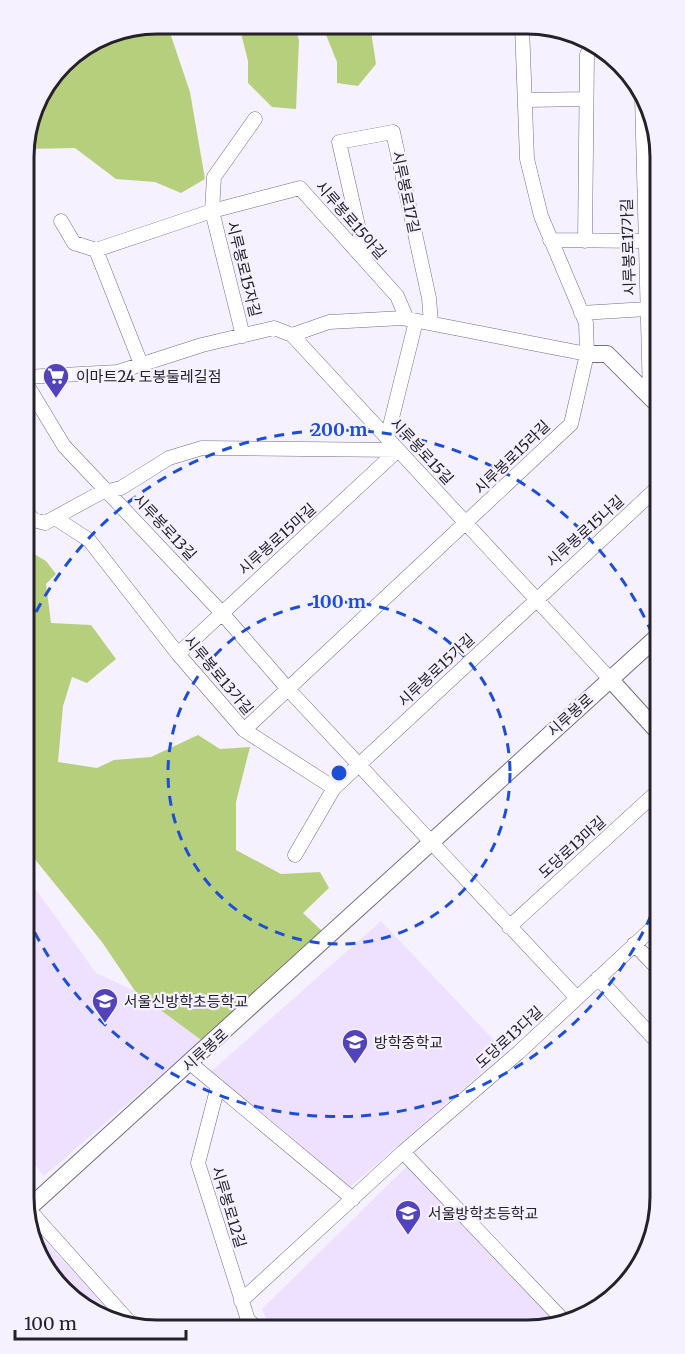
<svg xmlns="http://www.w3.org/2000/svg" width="685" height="1354" viewBox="0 0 685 1354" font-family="Merriweather,'Noto Sans KR',serif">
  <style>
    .built { fill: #ede1ff }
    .forest { fill: #b5cf7d }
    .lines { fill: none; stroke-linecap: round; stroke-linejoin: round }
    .minor-casing { stroke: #756d81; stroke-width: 15 }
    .tertiary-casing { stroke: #756d81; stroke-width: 18 }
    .minor { stroke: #fff; stroke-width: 14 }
    .tertiary { stroke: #fff; stroke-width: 16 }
    .ring { fill: none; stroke: #1d4ed8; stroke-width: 3; stroke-dasharray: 10 8 }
    .labels { text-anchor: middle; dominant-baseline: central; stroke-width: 4.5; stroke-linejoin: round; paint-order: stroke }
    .street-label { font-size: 15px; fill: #25212a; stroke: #f6f1ff }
    .poi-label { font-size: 15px; fill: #25212a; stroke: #f6f1ff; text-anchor: start }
    .rim { fill: none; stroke: #25212a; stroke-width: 3 }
    .centre { fill: #1d4ed8; stroke: #f6f1ff; stroke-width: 3 }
    .ring-label { font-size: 18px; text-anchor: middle; font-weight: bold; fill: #1d4ed8; stroke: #f6f1ff; stroke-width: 4.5; stroke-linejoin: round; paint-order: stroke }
  </style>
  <rect width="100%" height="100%" fill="#f6f1ff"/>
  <!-- built -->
  <path class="built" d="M29,880L96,973L135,991L201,1040L44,1176L31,1158Z
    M381,921L505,1052L349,1188L205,1077Z
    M410,1163L562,1323L274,1327L268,1322L262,1309Z
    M35,1231L118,1319L70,1297L31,1239Z"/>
  <!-- forest -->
  <path class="forest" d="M158,24H167L190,92L205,179L181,193L155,182L116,179L75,148L25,149C25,104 66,49 107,34C123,28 142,27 158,24Z
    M239,25H294L299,40L296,109L272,107L248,83V61Z
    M322,25H370L376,64L358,86L337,83V62Z
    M27,550L46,561L56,574L46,584L51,623L91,625L116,659L87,683L72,677L63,706L58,762L97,768L114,760L151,757L198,735L220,749L250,747L236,802V850L281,874L320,872L329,888L303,913L322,931L282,969L201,1040L135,991L102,942L29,852Z"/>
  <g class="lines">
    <!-- minor casing -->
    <g class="minor-casing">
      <path id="minor" d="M642,97L650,396
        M526,100L586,99
        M61,221L74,243L96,250L141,364
        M550,240L644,241
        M585,241L587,54
        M96,250L212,211L300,188L397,296L407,319
        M366,261L339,142L393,132L429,298L431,323
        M581,313L647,309
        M292,335L329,322L403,318L587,354
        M243,336L212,211L214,177L255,119
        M26,377L118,372L202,345L274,328L292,335L610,679
        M26,383L64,446L221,612L288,689L577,998
        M387,438L416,321
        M27,513L34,520L45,523L100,493L121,488L169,458L202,448L398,450
        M55,518L89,540L178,654L244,730L334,788
        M178,654L398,450
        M244,730L571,424L587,354L586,323L541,216L527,159L522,26
        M295,855L334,788L656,489
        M509,927L658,791
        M634,944L659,970
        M598,978L660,1045
        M190,1063L353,1199
        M218,1086L198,1163L248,1320L256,1327
        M403,1152L566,1323
        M31,1212L133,1326
        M241,1301L403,1152L518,1053L659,922"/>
    </g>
    <!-- tertiary casing -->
    <g class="tertiary-casing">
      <path id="tertiary" d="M587,354H607L656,403
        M610,679L658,732
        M31,1206L657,637"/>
    </g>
    <!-- minor -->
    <use href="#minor" class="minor"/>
    <!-- tertiary -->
    <use href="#tertiary" class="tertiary"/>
  </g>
  <!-- distance rings -->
  <g class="ring">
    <circle cx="339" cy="773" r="171"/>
    <path d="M658 899A343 343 0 0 1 29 921M28 628A343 343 0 0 1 657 645"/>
  </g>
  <!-- icons -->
  <defs>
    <g id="supermarket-pin" transform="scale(1.35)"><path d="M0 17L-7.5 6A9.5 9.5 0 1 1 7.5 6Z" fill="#5243ba" stroke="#f6f1ff"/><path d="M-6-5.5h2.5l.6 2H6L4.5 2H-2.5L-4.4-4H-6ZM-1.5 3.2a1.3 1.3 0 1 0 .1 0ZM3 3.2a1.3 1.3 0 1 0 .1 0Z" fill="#fff"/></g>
    <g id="school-pin" transform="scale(1.35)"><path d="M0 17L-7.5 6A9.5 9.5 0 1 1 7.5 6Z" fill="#5243ba" stroke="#f6f1ff"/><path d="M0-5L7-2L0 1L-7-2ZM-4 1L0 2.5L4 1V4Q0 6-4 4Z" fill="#fff"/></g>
  </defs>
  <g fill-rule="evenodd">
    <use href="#supermarket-pin" x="56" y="376"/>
    <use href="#school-pin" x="105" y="1001"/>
    <use href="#school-pin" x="355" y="1042"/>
    <use href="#school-pin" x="408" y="1213"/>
  </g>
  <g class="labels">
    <!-- street labels -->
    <g class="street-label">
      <text transform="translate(406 192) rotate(78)">시루봉로17길</text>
      <text transform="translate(351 220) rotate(49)">시루봉로15아길</text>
      <text transform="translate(628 247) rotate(-92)">시루봉로17가길</text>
      <text transform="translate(244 269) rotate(76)">시루봉로15자길</text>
      <text transform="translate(422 451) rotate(47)">시루봉로15길</text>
      <text transform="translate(512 457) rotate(-44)">시루봉로15라길</text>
      <text transform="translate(165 527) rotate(47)">시루봉로13길</text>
      <text transform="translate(585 531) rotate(-42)">시루봉로15나길</text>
      <text transform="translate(277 539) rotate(-42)">시루봉로15마길</text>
      <text transform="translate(436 670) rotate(-43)">시루봉로15가길</text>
      <text transform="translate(219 675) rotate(50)">시루봉로13가길</text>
      <text transform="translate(570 715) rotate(-42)">시루봉로</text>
      <text transform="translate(572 847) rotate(-42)">도당로13마길</text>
      <text transform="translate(509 1037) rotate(-42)">도당로13다길</text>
      <text transform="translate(205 1050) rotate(-42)">시루봉로</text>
      <text transform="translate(229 1207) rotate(73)">시루봉로12길</text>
    </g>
    <!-- poi labels -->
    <g class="poi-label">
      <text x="76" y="376">이마트24 도봉둘레길점</text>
      <text x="124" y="1001">서울신방학초등학교</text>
      <text x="374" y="1042">방학중학교</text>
      <text x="428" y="1213">서울방학초등학교</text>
    </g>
  </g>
  <!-- crop -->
  <path d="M0 0H685V1354H0ZM157 34H527A123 123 0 0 1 650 157V1197A123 123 0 0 1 527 1320H157A123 123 0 0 1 34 1197V157A123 123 0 0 1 157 34Z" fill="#f6f1ff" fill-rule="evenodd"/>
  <path class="rim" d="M157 34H527A123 123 0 0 1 650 157V1197A123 123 0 0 1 527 1320H157A123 123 0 0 1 34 1197V157A123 123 0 0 1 157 34Z"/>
  <circle cx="339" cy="773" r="9" class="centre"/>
  <g class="ring-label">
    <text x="339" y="436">200 m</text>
    <text x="339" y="608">100 m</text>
  </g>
  <!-- scale -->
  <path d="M15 1330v9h171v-9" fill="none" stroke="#25212a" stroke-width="3"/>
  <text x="24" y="1330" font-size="18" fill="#25212a" stroke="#f6f1ff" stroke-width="4.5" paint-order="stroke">100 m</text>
</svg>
